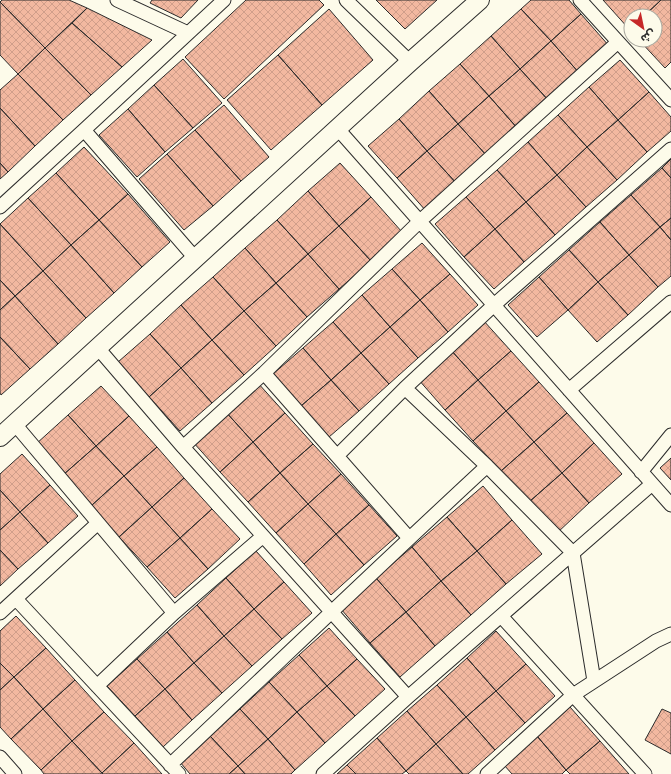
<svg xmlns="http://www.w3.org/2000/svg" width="671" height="774" viewBox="0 0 671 774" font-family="'Libre Baskerville','Noto Sans Arabic',serif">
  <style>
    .building { fill: url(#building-cross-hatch); stroke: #2b2b2b }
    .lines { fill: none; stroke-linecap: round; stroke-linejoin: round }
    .street-casing { stroke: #2b2b2b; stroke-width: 15 }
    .secondary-casing { stroke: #2b2b2b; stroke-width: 20 }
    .street { stroke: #fdfbea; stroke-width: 13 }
    .secondary { stroke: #fdfbea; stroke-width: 18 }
  </style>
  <defs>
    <pattern id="building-cross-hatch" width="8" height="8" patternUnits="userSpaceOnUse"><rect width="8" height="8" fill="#f2b8a0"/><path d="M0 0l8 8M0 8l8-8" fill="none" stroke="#d09e8a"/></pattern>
  </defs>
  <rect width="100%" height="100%" fill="#fdfbea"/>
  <!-- building -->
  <path class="building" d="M2,0H69L87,8L45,48L0,2Z
    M152,0H198L181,18L150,3Z
    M246,0H319L324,5L224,99L185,57Z
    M376,0H437L405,29Z
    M531,0H569L581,14L551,41L521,9Z
    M603,0H661L644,16H631V27L629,29Z
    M661,0H671V62L665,68L639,40H655V16H644Z
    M0,2L45,48L18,74L0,55Z
    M87,8L152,40L122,67L72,23Z
    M329,9L373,60L322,105L278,55Z
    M521,9L551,41L520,69L491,36Z
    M581,14L610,47L580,74L551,41Z
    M72,23L122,67L91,95L45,48Z
    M491,36L520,69L489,96L460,64Z
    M551,41L580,74L549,101L520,69Z
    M45,48L91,95L63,120L18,74Z
    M278,55L322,105L271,150L227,100Z
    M183,59L222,103L193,128L154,85Z
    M620,60L649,92L618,120L589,87Z
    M460,64L489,96L458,124L429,91Z
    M520,69L549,101L518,129L489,96Z
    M18,74L63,120L35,146L0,108V90Z
    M154,85L193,128L165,152L128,109Z
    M589,87L618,120L587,147L558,115Z
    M429,91L458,124L427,151L399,119Z
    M649,92L671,117V131L647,152L618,120Z
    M489,96L518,129L487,156L458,124Z
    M224,105L269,157L241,181L195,130Z
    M0,108L35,146L8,172L0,163Z
    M128,109L165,152L137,177L99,135Z
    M558,115L587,147L557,175L528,142Z
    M399,119L427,151L397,178L368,146Z
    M618,120L647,152L617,180L587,147Z
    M458,124L487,156L457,184L427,151Z
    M195,130L241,181L213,206L167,154Z
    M528,142L557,175L526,202L497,170Z
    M84,147L128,194L99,220L56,173Z
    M587,147L617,180L586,207L557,175Z
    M427,151L457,184L426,211L397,178Z
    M167,154L213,206L184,230L139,179Z
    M671,159V178L662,168Z
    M0,163L8,172L0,179Z
    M340,163L371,197L339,226L308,191Z
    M662,168L671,178V218L660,227L631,195Z
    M497,170L526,202L495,229L466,197Z
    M56,173L99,220L71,245L28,198Z
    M557,175L586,207L555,235L526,202Z
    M308,191L339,226L308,254L277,220Z
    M128,194L170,242L142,267L99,220Z
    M631,195L660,227L629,255L600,222Z
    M371,197L402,232L371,261L339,226Z
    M466,197L495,229L464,257L435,224Z
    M28,198L71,245L43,271L0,224Z
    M526,202L555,235L524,262L495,229Z
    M671,218V240L660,227Z
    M99,220L142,267L114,293L71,245Z
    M277,220L308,254L276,283L245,248Z
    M600,222L629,255L598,282L569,250Z
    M0,224L43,271L15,296L0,280Z
    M339,226L371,261L339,289L308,254Z
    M660,227L671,240V276L658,287L629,255Z
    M495,229L524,262L494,289L464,257Z
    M422,243L450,274L420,300L392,269Z
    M71,245L114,293L86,318L43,271Z
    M245,248L276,283L244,311L213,277Z
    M569,250L598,282L568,310L539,277Z
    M308,254L339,289L307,317L276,283Z
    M629,255L658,287L628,315L598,282Z
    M392,269L420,300L390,327L362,295Z
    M43,271L86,318L58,344L15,296Z
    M450,274L478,305L448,332L420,300Z
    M213,277L244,311L212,340L181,305Z
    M539,277L568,310L537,337L508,305Z
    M0,280L15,296L0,310Z
    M598,282L628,315L597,342L568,310Z
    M276,283L307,317L276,346L244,311Z
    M362,295L390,327L361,353L333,322Z
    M15,296L58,344L30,369L0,337V310Z
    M420,300L448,332L418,358L390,327Z
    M181,305L212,340L181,368L150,334Z
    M244,311L276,346L244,375L212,340Z
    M483,320L511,351L478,380L450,349Z
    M333,322L361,353L331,380L303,348Z
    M390,327L418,358L389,384L361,353Z
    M150,334L181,368L149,397L118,362Z
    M0,337L30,369L1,395L0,393Z
    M212,340L244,375L212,403L181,368Z
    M303,348L331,380L301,406L273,374Z
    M450,349L478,380L445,410L418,379Z
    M511,351L539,382L506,411L478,380Z
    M361,353L389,384L359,411L331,380Z
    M181,368L212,403L180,431L149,397Z
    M331,380L359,411L329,437L301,406Z
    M478,380L506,411L473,441L445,410Z
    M257,382L285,413L253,442L225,411Z
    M539,382L567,413L534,442L506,411Z
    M101,386L129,416L96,446L68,415Z
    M225,411L253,442L220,472L192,441Z
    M506,411L534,442L501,471L473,441Z
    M285,413L313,444L280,473L253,442Z
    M567,413L594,443L562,473L534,442Z
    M68,415L96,446L63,475L36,444Z
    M129,416L157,447L124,476L96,446Z
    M253,442L280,473L248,502L220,472Z
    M534,442L562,473L529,502L501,471Z
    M594,443L622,474L589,503L562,473Z
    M313,444L341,474L308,504L280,473Z
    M96,446L124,476L91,506L63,475Z
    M157,447L184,478L152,507L124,476Z
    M22,454L50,485L20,512L0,490V474Z
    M671,458V480L660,468Z
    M280,473L308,504L276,533L248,502Z
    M562,473L589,503L557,533L529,502Z
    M341,474L369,505L336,534L308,504Z
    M124,476L152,507L119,537L91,506Z
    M184,478L212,509L180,538L152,507Z
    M50,485L78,516L48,543L20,512Z
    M483,486L512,520L477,551L447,517Z
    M0,490L20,512L0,530Z
    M308,504L336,534L304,564L276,533Z
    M369,505L397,536L364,565L336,534Z
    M152,507L180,538L147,567L119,537Z
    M212,509L240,539L208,569L180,538Z
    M20,512L48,543L18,569L0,550V530Z
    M447,517L477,551L441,581L412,547Z
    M512,520L542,554L506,584L477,551Z
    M336,534L364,565L331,595L304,564Z
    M180,538L208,569L175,598L147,567Z
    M412,547L441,581L406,612L376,578Z
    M0,550L18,569L0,586Z
    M256,551L284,582L254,609L226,578Z
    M477,551L506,584L471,615L441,581Z
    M226,578L254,609L224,636L197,605Z
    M376,578L406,612L370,643L341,609Z
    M441,581L471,615L435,646L406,612Z
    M284,582L312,613L282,639L254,609Z
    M197,605L224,636L194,663L167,632Z
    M254,609L282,639L252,666L224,636Z
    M406,612L435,646L400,677L370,643Z
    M16,616L46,648L14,677L0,663V631Z
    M329,628L357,659L327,686L299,655Z
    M496,631L526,664L496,691L467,658Z
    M167,632L194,663L165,689L137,659Z
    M224,636L252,666L222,693L194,663Z
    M46,648L75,680L43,709L14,677Z
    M299,655L327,686L297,712L269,682Z
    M467,658L496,691L466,717L437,685Z
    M137,659L165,689L135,716L107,686Z
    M357,659L385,689L355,716L327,686Z
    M0,663L14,677L0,690Z
    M194,663L222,693L192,720L165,689Z
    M526,664L555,696L525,723L496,691Z
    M14,677L43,709L11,739L0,727V690Z
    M75,680L104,712L72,741L43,709Z
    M269,682L297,712L268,739L240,709Z
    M437,685L466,717L436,744L407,711Z
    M327,686L355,716L325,743L297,712Z
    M165,689L192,720L163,747L135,716Z
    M496,691L525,723L495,750L466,717Z
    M570,707L600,741L566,770L537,736Z
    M43,709L72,741L41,770L11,739Z
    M240,709L268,739L238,766L210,736Z
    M662,709L671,713V754L645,740Z
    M407,711L436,744L406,771L377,738Z
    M104,712L134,743L102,773L72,741Z
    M297,712L325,743L295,770L268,739Z
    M466,717L495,750L468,774H463L436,744Z
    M210,736L238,766L229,774H190L180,762Z
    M537,736L566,770L562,774H512L504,765Z
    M377,738L406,771L402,774H356L347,765Z
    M268,739L295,770L291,774H245L238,766Z
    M72,741L102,773L100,774H44L41,770Z
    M600,741L629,774H570L566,770Z
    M134,743L162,774H103L102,773Z
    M436,744L463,774H409L406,771Z
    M347,765L356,774H337Z
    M238,766L245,774H229Z"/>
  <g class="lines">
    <!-- street casing -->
    <g class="street-casing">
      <path id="street" d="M117,0L188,33
        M346,0L410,62
        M580,0L671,100
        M337,128L671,505
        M84,130L195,258
        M0,207L84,130L224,0
        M97,347L183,447L408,697
        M264,373L409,538
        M405,388L487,466L573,553L594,681
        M569,390L671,302
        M14,423L174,613
        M183,447L264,373L420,221L618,42
        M337,456L405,388L494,305L671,149
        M641,472L671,435
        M16,599L179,774
        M0,613L98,523
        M501,616L645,774
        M97,686L174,613L263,536
        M0,757L15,774
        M170,765C276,665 380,565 487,466
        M323,774L408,697L652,484
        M487,774L573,695L656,641L671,634"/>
    </g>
    <!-- secondary casing -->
    <g class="secondary-casing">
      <path id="secondary" d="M0,437L410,62L480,0"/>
    </g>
    <!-- street -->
    <use href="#street" class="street"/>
    <!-- secondary -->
    <use href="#secondary" class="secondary"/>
  </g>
  <!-- north arrow -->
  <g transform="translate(643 28) rotate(147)"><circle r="19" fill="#fdfbea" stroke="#a9a89e"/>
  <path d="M0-3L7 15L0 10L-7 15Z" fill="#c62828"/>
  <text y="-6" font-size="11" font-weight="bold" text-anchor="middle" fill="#2b2b2b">ش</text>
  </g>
</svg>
